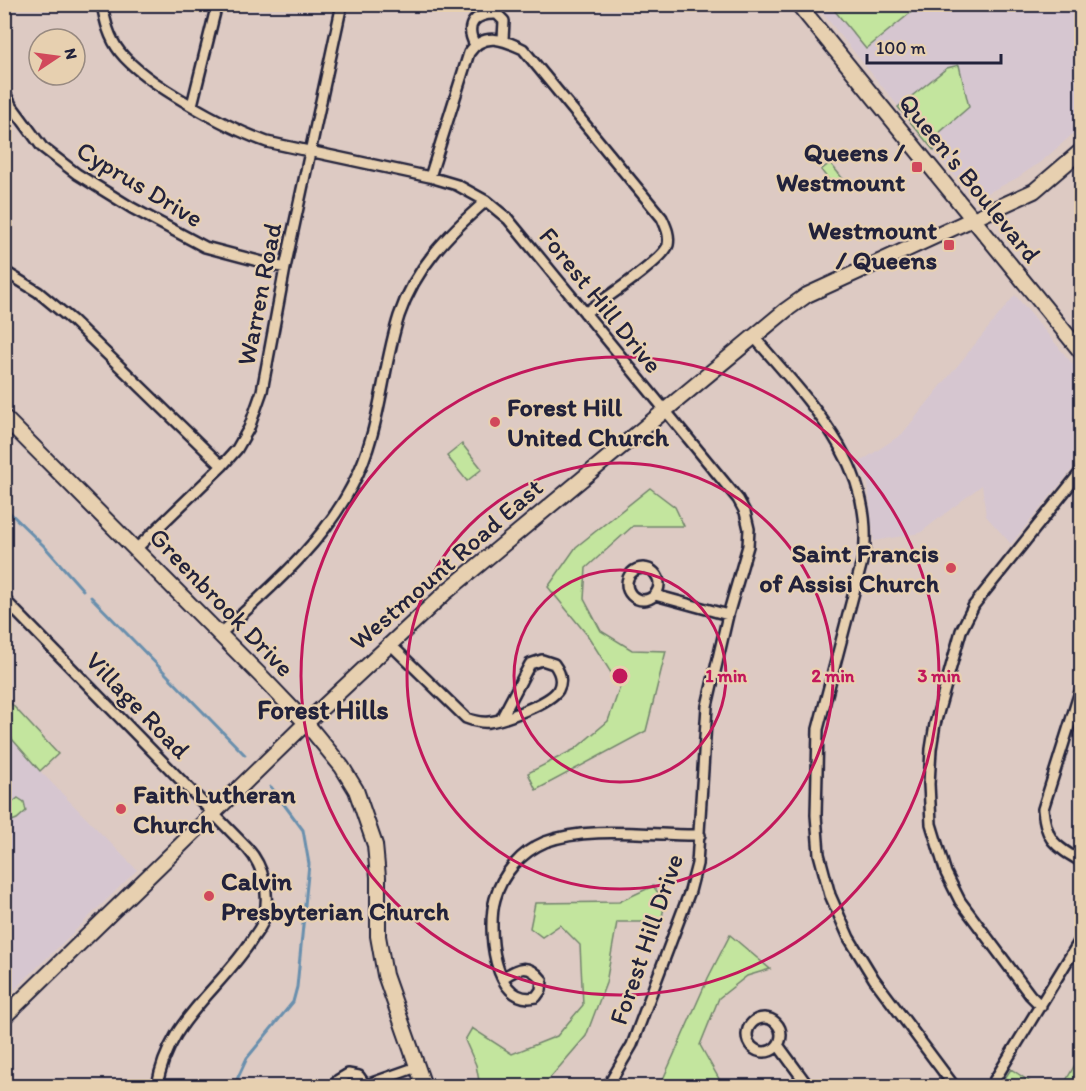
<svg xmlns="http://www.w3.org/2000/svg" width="1086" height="1091" viewBox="0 0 1086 1091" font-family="Itim,sans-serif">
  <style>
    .built { fill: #d6c6d0 }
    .green { fill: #c3e59e; stroke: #72846c; stroke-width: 1.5 }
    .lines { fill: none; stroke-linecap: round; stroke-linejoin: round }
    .stream { stroke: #698fad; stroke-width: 3 }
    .street-casing { stroke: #22223b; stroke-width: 14 }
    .secondary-casing { stroke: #22223b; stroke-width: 18 }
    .street { stroke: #e7d0b0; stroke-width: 9 }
    .secondary { stroke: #e7d0b0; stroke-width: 14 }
    .ring { fill: none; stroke: #c2185b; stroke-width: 3 }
    .poi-dot { fill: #d1495b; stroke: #e7d0b0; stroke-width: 2 }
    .labels { text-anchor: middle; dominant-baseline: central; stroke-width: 4.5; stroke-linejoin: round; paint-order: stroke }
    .poi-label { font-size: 26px; font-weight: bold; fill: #22223b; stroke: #e7d0b0; text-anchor: end }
    .street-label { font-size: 26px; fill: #22223b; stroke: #e7d0b0 }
    .neighbourhood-label { font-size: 27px; font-weight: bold; fill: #22223b; stroke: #e7d0b0 }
    .centre { fill: #c2185b; stroke: #e7d0b0; stroke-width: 3 }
    .ring-label { font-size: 18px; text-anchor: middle; font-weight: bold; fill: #c2185b; stroke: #e7d0b0; stroke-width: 4.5; stroke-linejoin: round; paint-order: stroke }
  </style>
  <rect width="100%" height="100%" fill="#ddcac3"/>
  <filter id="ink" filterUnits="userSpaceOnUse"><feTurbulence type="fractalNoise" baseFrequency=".0167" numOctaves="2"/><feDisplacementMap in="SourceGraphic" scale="12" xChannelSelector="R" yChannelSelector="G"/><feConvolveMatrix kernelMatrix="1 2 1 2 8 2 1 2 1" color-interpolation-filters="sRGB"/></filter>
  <g filter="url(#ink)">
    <!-- built -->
    <path class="built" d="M816,5H1081V127L1042,161L1017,178L978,198L971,196Z
      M1015,295L1081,374V459L1011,544L986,516L982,485L920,533L874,541L868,484L860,462L902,434Z
      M4,731L40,771L137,870L5,999Z"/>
    <!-- green -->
    <path class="green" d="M830,5H909L914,10L866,49Z
      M959,65L969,107L939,133L934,151L898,107L947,68Z
      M830,163L843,179L834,187L821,170Z
      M462,444L482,469L467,481L447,456Z
      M650,488L675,507L684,526H633L586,568L584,599L601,631L632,650L666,651L646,731L536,790L528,773L575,749L608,721L620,687L588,636L548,587L576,547Z
      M4,696L58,754L40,771L5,731Z
      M18,798L24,802L26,811L17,819L9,822L6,818L7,807Z
      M653,886L665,902L661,922H617L606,983L586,1036L543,1086H480L476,1065L465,1040L472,1028L512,1054L557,1036L583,1005L580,945L560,925L542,937L530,928L535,903L619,902Z
      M730,935L770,969L747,976L719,998L700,1045L723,1086H660L708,978Z
      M1081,1054V1086H1063Z
      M1011,1069L1036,1086H1000Z"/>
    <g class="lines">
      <!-- stream -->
      <path class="stream" d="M4,507L44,546L83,590
        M91,597L245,755
        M234,1086L247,1058L293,1002L297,987L309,864L303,830L271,787"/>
      <!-- street casing -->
      <g class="street-casing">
        <path id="street" d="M102,4C105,21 109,38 120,52C145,84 228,128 267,142L430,177L457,185L486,201L508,219L738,499L745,512L749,529L748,546L728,615L707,706L697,864L690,891L632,1045L608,1086
          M475,45C464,24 475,13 497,14L504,21L503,39
          M4,91L11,105L42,147L77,174L132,208L205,247L285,268
          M192,105L217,4
          M430,177L469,53C484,31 504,40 523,49L662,218C666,227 670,235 668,245C663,261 601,301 585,313
          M4,271L38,292L73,321L222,466
          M754,337C807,399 875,465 864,554L818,729L816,815L819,854L830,895L849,938L874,979L954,1086
          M136,549L222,466L237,449L249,428L262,391L285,268L342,4
          M627 584a16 16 0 1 1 32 0a16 16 0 1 1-32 0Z
          M655,595L728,615
          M4,599L248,849C264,867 270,894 264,918C263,925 257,932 253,938C232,973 197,1000 176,1035C166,1052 160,1068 157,1086
          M219,635C268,590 321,546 352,486C381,432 381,373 399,316C415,268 449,233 486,201
          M389,643L466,718C474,721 481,723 489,722C504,720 550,703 558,690C563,681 560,672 554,664L542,660L530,664L501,719
          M1082,685L1043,809C1046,841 1055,846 1082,862
          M503,978C519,967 529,963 542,980L541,990L536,997C493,1007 487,927 495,899C502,874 521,852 545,842C591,825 652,836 700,835
          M1041,1006L1030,995L960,901L946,873L931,824L929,784L931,749L935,724L961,631L974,605L1082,470
          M747 1035a17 17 0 1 1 34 0a17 17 0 1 1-34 0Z
          M778,1045L808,1086
          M366,1085L417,1067
          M335,1086L338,1080L348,1074L359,1076L366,1086
          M991,1086L1082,937"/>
      </g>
      <!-- secondary casing -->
      <g class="secondary-casing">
        <path id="secondary" d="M798,4L1082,353
          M4,417L260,675L306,723L342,767L356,790L375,845L378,877V936L385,975L424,1086
          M4,1017L306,723L446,592L786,310L807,295L1034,191L1082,150"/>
      </g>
      <!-- street -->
      <use href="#street" class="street"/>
      <!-- secondary -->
      <use href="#secondary" class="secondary"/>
    </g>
  </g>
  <!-- distance rings -->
  <g class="ring">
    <circle cx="620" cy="676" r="106"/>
    <circle cx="620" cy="676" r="213"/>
    <circle cx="620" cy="676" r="319"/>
  </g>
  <!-- markers -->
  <g class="poi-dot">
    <rect x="911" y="161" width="12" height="12" rx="3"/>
    <rect x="943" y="239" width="12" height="12" rx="3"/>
    <circle cx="495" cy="422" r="6"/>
    <circle cx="951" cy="568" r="6"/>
    <circle cx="121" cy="809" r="6"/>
    <circle cx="209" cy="896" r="6"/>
  </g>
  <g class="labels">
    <!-- poi labels -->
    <g class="poi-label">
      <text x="905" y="152">Queens /<tspan x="905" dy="30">Westmount</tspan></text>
      <text x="937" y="230">Westmount<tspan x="937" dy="30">/ Queens</tspan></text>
      <text x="507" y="407" text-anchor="start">Forest Hill<tspan x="507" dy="30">United Church</tspan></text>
      <text x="939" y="553">Saint Francis<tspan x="939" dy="30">of Assisi Church</tspan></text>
      <text x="133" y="794" text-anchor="start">Faith Lutheran<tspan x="133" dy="30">Church</tspan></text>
      <text x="221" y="881" text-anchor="start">Calvin<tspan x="221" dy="30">Presbyterian Church</tspan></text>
    </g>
    <!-- street labels -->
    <g class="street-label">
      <text transform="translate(970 178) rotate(51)">Queen's Boulevard</text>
      <text transform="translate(140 184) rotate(31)">Cyprus Drive</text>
      <text transform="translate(259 294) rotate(-79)">Warren Road</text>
      <text transform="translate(601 300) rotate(51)">Forest Hill Drive</text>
      <text transform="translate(446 564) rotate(-41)">Westmount Road East</text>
      <text transform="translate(222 602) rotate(46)">Greenbrook Drive</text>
      <text transform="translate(138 705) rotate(46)">Village Road</text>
      <text transform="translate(646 939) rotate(-71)">Forest Hill Drive</text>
    </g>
    <!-- neighbourhood labels -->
    <g class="neighbourhood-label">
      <text x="323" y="709">Forest Hills</text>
    </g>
  </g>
  <circle cx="620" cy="676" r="9" class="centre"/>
  <g class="ring-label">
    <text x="726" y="682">1 min</text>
    <text x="833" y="682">2 min</text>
    <text x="939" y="682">3 min</text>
  </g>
  <!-- margin -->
  <rect width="1086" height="1091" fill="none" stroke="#e7d0b0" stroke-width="24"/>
  <rect x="12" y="12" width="1062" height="1067" fill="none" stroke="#22223b" stroke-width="2" filter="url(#ink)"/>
  <!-- north arrow -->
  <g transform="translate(57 57) rotate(77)"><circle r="28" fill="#e7d0b0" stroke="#988a81" stroke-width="1.5"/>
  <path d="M0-4.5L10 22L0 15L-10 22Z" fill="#d1495b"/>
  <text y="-9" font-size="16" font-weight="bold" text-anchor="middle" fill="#22223b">N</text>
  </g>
  <!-- scale -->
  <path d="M867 54v9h134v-9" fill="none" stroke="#22223b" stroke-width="3"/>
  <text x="876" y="54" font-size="18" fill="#22223b" stroke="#e7d0b0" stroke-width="4.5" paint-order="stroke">100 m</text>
</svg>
